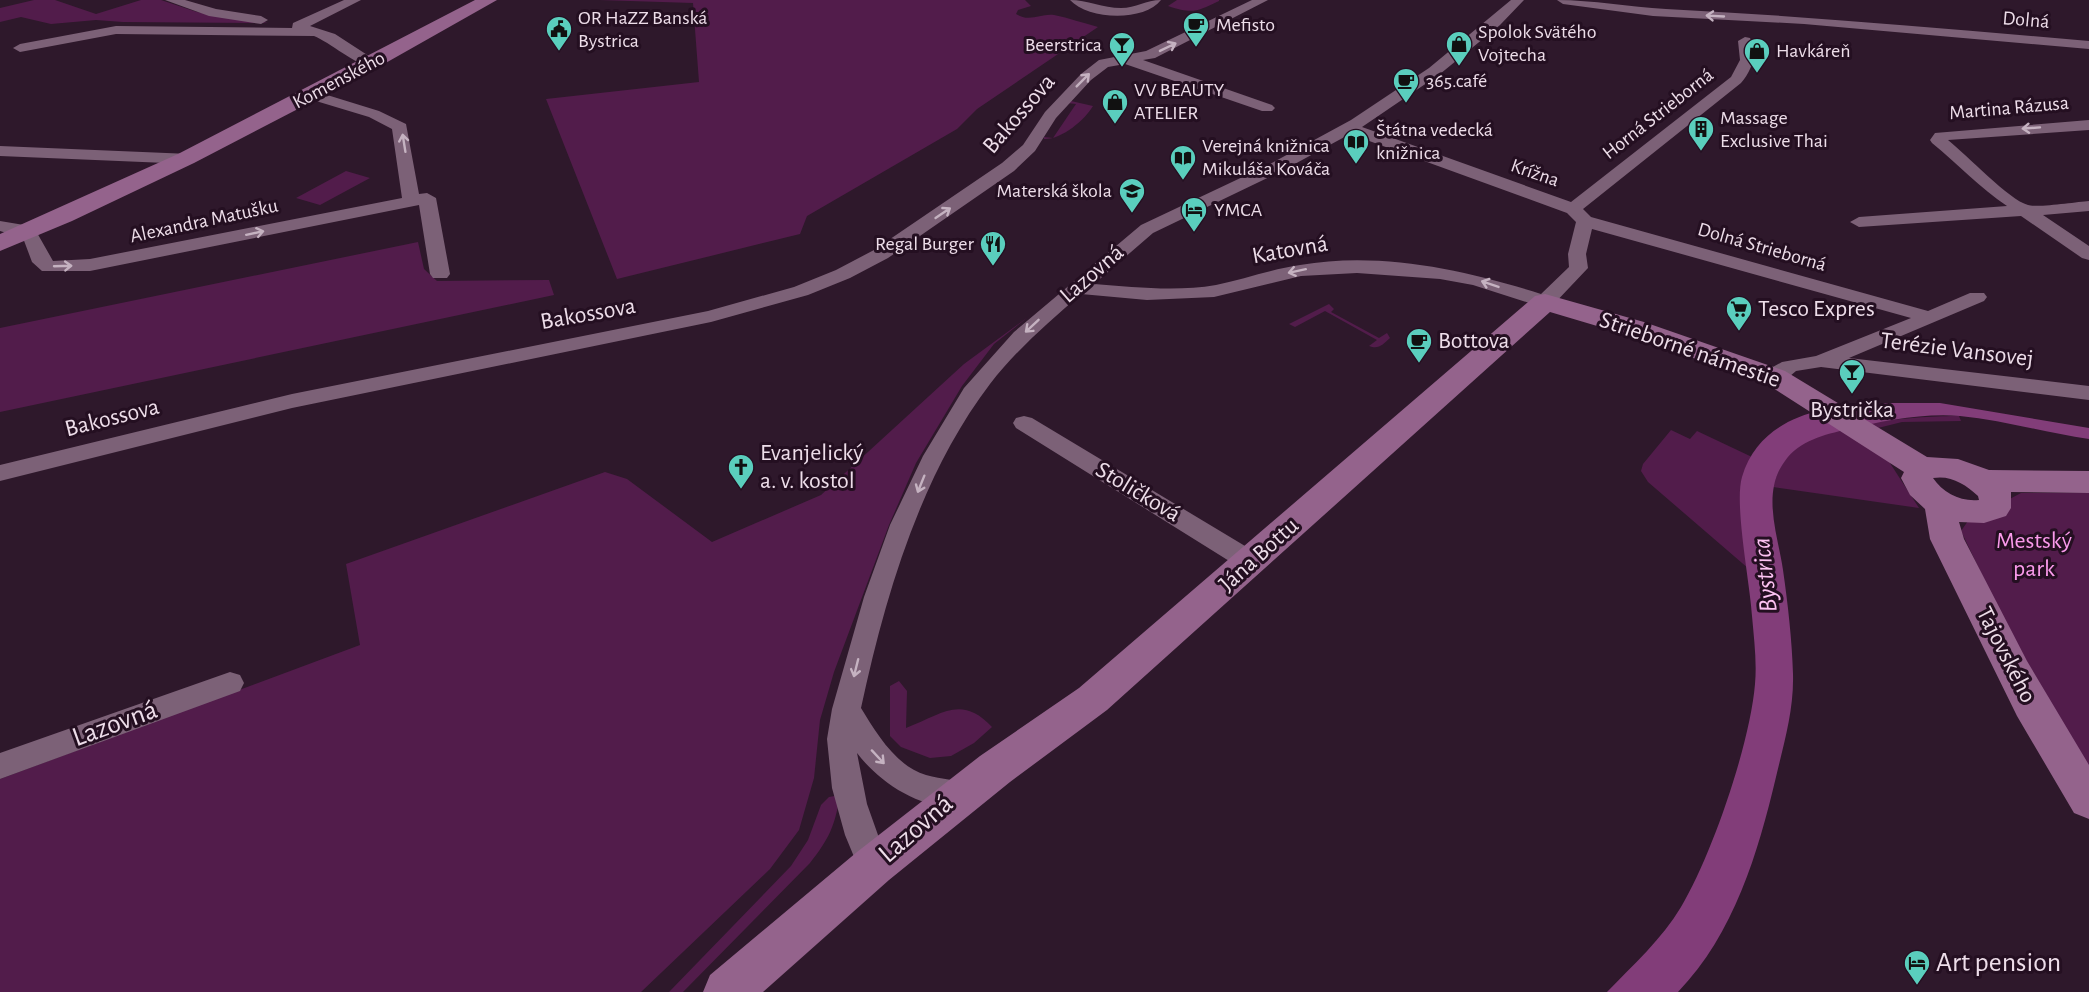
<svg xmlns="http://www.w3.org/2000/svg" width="2089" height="992" viewBox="0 0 2089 992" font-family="'Alegreya Sans',sans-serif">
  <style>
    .green { fill: #521c4b }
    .water { fill: #823d79 }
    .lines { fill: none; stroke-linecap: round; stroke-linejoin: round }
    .street { fill: #7c6177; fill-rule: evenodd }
    .secondary { fill: #94638c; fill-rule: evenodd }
    .oneway { stroke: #c5b2c1 }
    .labels { text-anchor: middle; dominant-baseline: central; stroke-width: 6; stroke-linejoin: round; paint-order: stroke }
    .far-poi-label { font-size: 20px; fill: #eddde9; stroke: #240f21; text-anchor: start }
    .far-street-label { font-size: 20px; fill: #eddde9; stroke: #240f21 }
    .street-label { font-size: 24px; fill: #eddde9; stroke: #240f21 }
    .poi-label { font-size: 24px; fill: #eddde9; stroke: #240f21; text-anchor: start }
    .park-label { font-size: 24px; fill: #fa9aeb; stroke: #240f21 }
    .water-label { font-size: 26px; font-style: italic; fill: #fdc2f2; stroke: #240f21 }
    .near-street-label { font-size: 28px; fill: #eddde9; stroke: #240f21 }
    .near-poi-label { font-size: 28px; fill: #eddde9; stroke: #240f21; text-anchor: start }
  </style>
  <rect width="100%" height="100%" fill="#2e182b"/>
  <!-- green -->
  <path class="green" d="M34,0H55L96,14L141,0H161L197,12L268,23L123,22L96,20L51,24L21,17L0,22V8Z
    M599,0H1025L1031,6L1018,10L1016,14C1030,23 1041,13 1054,15C1069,18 1083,23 1098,27L977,109L957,129L807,216L800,234L617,279L546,99L699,82L693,3Z
    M1177,0H1219V1C1196,12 1193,14 1168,6Z
    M1071,101L1093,106C1085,120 1061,140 1044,139V137L1053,138L1076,104L1067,103Z
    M346,171L370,178L320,205L296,198Z
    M418,242L424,269L437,281L549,280L554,295L0,412V328Z
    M1329,304L1334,309L1331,312L1379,338L1387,333L1390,338C1383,344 1379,350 1369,346L1377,340L1325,311L1295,327L1289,324Z
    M1028,317L994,344L962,386L916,463L889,525L834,672L820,720L814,778L799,830L770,869L641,992H0V779L360,645L346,564L605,472L627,479L712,542L821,495L964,364Z
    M1959,416L1961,421L1902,422L1854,434L1888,460L1919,508L1773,487C1777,472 1784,458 1797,448C1829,422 1918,416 1959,416Z
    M1671,430L1690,439L1697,431L1752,457C1732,490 1744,532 1749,569L1648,482L1641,471L1643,464Z
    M2021,493H2089V777L2039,694L1961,531L1968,521Z
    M899,681L907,691L906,728C941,715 961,694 992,727L974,743L951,756L930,758L901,747L890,736V686Z
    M840,795C835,826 829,839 810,863L683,992H669L791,866L808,840L821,805L829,797Z"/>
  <!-- water -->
  <path class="water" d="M1870,403H1940L2089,428V439C2046,433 2003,420 1960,416C1922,413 1884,421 1848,429C1824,435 1800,440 1785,461C1761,493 1778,535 1783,570C1788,605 1792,640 1793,674C1794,710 1784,743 1776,777C1758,853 1734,934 1678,992H1607C1633,965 1662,939 1681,907C1712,855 1750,744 1755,684C1757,662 1754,639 1752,616C1750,583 1734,504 1742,477C1759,419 1818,407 1870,403Z"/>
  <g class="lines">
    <!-- street -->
    <path class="street" d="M165,0H185L216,9L261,16L268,20L261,24L209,16Z
      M344,0H361L310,26L335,34L375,60V66C361,70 330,42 314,36L116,34L20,52L13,48L20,44L116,26L292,28L293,23Z
      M1070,0C1087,0 1103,8 1121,8C1136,8 1146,0 1161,0C1144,22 1088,20 1070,0Z
      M1252,0H1268L1155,58L1143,60L1272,105L1275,108L1272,111H1262L1125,64L1108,67L1091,80L1056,118L1035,151L1014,171L888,258L850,278L808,295L711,322L292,408L0,481V465L292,394L708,311L794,287L836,270L874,250L1002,163L1023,145L1045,112L1081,74L1099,60L1146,51Z
      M1511,0H1524L1500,25L1440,74L1362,127L1571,202L1731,77L1740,60L1738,41L1745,37L1750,38C1758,54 1752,70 1741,83L1583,209L1591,217L1928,311L1970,293H1984L1987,297L1984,301L1849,358L2089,386V400L1821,367L1796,371L1783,382H1767L1764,377L1771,368L1782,362L1816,356L1911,318L1592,229L1586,254L1588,268L1552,306L1545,308L1473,285L1440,279L1357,273L1301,276L1214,297L1147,300L1081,294C1049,322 1016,350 990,384C920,476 885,597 861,708C876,733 897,767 926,775C942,780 958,779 973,785L977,794L973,803C932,818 881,785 857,753L867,804L889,866L884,876L873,881L862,876L845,835L832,788L827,739L832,709L864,597L890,525L923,456L964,388L1014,332L1141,225L1268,165L1351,120L1429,68ZM1350,134L1567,213L1576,222L1568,254L1569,267L1541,294C1466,270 1380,251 1300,265C1272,269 1244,279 1216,285C1176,292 1133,287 1094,284L1153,233L1280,172Z
      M1557,0C1593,0 1629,7 1666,9C1807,16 1948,29 2089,41V49L1804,24L1653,16L1563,4Z
      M311,90L379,111L406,124L419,194L427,193L436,198L450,274L447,278H433L430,274L419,205L90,271H42L32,262L23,238L0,231V221L24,225L36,231L53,261L90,259L402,198L392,129L369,117L306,98L303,95L306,92Z
      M2089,120V130L1948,140C1967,155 2009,200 2028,205C2038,208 2076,202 2089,201V211L2043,215L2089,246V260L2082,258L2021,216L1859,227L1850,222L1859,217L2007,206C1980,188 1958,164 1932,143L1930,140L1935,133Z
      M0,146L190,154L198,159L190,164L0,156Z
      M1024,416L1032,418L1260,555L1264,562L1260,569L1251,571L1242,569L1016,428L1013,423L1016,418Z
      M230,672L240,675L244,683L240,691L0,779V753Z"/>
    <!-- secondary -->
    <path class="secondary" d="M475,0H497L375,69L194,163L72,221L0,251V234L178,154Z
      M1545,294L1644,322L1785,371L1927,457L1958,459L1989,470L2089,471V493L2011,492V508L2006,516L1984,523L1959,522L1964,539L2027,661L2089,765V819L2074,813L2017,716L1930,539L1925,509L1910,495L1901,478L1904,472L1765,383L1624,334L1550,312L1107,710L1010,782L889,880L763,992H703L710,975L857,852L980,756L1079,688L1535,296ZM1933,478C1951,475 1965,484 1978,496L1979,500C1961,502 1943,493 1933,478Z"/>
  </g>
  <!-- one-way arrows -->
  <defs><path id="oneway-shaft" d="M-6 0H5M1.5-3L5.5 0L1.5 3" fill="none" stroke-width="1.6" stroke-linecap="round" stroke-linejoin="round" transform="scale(1.5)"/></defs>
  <g class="oneway">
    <use href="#oneway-shaft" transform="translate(1715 16) rotate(-177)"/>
    <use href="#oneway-shaft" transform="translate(1168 47) rotate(-26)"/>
    <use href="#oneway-shaft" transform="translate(1083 80) rotate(-45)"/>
    <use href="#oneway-shaft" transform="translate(2031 128) rotate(176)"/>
    <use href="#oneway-shaft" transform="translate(404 143) rotate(-99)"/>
    <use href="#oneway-shaft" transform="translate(943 213) rotate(-34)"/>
    <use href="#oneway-shaft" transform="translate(255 233) rotate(-12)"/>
    <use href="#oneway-shaft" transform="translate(63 266) rotate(-2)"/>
    <use href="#oneway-shaft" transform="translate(1297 271) rotate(168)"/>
    <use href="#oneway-shaft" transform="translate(1490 284) rotate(-161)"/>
    <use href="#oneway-shaft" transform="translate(1032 326) rotate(137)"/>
    <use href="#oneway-shaft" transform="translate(921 484) rotate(112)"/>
    <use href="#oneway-shaft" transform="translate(856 668) rotate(104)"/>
    <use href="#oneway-shaft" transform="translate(878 757) rotate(47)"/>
  </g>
  <!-- icons -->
  <defs>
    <g id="cafe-pin" transform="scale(1.35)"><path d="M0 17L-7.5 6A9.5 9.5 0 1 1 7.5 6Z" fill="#5acebd" stroke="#240f21"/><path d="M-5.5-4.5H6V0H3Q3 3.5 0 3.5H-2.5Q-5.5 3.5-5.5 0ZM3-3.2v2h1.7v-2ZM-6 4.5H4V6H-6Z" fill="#111"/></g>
    <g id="civic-pin" transform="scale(1.35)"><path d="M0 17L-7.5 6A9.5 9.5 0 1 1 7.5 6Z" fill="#5acebd" stroke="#240f21"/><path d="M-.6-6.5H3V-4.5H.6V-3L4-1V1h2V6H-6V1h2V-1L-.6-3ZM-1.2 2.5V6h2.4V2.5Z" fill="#111"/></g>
    <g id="shop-pin" transform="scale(1.35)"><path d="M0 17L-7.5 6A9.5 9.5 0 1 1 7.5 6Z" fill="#5acebd" stroke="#240f21"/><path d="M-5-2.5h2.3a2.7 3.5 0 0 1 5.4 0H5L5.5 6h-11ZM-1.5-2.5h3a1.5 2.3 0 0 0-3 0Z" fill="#111"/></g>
    <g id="bar-pin" transform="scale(1.35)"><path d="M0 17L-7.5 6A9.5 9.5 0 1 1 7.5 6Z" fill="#5acebd" stroke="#240f21"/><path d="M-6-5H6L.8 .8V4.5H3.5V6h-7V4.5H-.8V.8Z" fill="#111"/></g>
    <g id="building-pin" transform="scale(1.35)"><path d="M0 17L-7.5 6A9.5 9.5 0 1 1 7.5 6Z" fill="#5acebd" stroke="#240f21"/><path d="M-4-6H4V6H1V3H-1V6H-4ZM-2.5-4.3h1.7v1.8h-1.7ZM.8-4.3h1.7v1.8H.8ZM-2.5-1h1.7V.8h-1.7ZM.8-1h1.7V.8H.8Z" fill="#111"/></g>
    <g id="library-pin" transform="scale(1.35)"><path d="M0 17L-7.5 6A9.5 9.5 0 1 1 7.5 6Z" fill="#5acebd" stroke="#240f21"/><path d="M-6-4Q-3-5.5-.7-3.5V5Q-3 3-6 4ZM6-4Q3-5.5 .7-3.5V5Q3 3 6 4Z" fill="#111"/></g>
    <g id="school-pin" transform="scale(1.35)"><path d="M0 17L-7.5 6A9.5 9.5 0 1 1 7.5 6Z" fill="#5acebd" stroke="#240f21"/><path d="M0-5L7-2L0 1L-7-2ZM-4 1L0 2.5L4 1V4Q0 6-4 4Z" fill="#111"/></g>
    <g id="hotel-pin" transform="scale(1.35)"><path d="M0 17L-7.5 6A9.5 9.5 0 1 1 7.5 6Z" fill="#5acebd" stroke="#240f21"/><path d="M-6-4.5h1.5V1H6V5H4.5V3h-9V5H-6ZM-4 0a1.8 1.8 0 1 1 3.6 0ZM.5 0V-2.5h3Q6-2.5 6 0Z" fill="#111"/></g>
    <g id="restaurant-pin" transform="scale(1.35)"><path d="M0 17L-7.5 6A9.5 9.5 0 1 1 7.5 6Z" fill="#5acebd" stroke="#240f21"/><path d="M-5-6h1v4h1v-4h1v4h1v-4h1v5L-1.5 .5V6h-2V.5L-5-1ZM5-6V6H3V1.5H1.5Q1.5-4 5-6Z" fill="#111"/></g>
    <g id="supermarket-pin" transform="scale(1.35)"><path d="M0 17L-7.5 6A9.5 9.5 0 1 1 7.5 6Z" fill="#5acebd" stroke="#240f21"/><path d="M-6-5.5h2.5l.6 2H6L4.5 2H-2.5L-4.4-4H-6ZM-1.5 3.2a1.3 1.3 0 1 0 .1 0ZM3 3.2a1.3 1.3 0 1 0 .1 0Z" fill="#111"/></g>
    <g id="church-pin" transform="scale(1.35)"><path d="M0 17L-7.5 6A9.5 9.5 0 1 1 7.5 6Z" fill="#5acebd" stroke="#240f21"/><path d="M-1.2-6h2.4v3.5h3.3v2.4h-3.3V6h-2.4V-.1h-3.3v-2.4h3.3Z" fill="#111"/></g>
  </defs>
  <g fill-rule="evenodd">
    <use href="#cafe-pin" x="1196" y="25"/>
    <use href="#civic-pin" x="559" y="29"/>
    <use href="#shop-pin" x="1459" y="44"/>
    <use href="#bar-pin" x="1122" y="45"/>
    <use href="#shop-pin" x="1757" y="51"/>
    <use href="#cafe-pin" x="1406" y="81"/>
    <use href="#shop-pin" x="1115" y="102"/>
    <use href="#building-pin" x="1701" y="129"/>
    <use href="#library-pin" x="1356" y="142"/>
    <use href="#library-pin" x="1183" y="158"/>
    <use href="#school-pin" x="1132" y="191"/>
    <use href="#hotel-pin" x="1194" y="210"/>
    <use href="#restaurant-pin" x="993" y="244"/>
    <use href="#supermarket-pin" x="1739" y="309"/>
    <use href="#cafe-pin" x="1419" y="341"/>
    <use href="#bar-pin" x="1852" y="372"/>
    <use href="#church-pin" x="741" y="467"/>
    <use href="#hotel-pin" x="1917" y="963"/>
  </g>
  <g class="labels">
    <!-- far-poi labels -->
    <g class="far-poi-label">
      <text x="578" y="18">OR HaZZ Banská<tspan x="578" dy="23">Bystrica</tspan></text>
      <text x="1216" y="25">Mefisto</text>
      <text x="1478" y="32">Spolok Svätého<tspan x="1478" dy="23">Vojtecha</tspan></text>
      <text x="1102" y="45" text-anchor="end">Beerstrica</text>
      <text x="1776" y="51">Havkáreň</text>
      <text x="1426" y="81">365.café</text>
      <text x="1134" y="90">VV BEAUTY<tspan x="1134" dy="23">ATELIER</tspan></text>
      <text x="1720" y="118">Massage<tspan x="1720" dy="23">Exclusive Thai</tspan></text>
      <text x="1376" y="130">Štátna vedecká<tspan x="1376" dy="23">knižnica</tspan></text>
      <text x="1202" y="146">Verejná knižnica<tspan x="1202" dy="23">Mikuláša Kováča</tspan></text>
      <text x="1112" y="191" text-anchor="end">Materská škola</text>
      <text x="1214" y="210">YMCA</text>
      <text x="974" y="244" text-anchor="end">Regal Burger</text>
    </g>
    <!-- far-street labels -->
    <g class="far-street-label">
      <text transform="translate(2026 20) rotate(5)">Dolná</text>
      <text transform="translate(339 80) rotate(-28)">Komenského</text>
      <text transform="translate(2009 108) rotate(-5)">Martina Rázusa</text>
      <text transform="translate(1658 114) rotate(-38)">Horná Strieborná</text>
      <text transform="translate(1535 173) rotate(19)">Krížna</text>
      <text transform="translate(204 221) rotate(-12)">Alexandra Matušku</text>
      <text transform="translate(1762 247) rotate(16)">Dolná Strieborná</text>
    </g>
    <!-- street labels -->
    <g class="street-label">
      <text transform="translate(1019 114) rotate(-49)">Bakossova</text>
      <text transform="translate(1290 250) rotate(-10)">Katovná</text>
      <text transform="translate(1092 274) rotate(-41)">Lazovná</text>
      <text transform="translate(588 314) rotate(-10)">Bakossova</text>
      <text transform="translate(1690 350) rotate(19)">Strieborné námestie</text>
      <text transform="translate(1957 350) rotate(7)">Terézie Vansovej</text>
      <text transform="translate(112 418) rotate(-14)">Bakossova</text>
      <text transform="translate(1138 492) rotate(31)">Stoličková</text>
      <text transform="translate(1259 555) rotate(-42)">Jána Bottu</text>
      <text transform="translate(2006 655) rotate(63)">Tajovského</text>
    </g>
    <!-- poi labels -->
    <g class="poi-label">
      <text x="1758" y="309">Tesco Expres</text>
      <text x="1438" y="341">Bottova</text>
      <text x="1852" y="410" text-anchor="middle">Bystrička</text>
      <text x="760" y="453">Evanjelický<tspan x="760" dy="28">a. v. kostol</tspan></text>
    </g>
    <!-- park labels -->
    <g class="park-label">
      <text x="2034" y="541">Mestský<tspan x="2034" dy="28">park</tspan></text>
    </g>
    <!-- water labels -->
    <g class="water-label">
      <text transform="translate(1765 575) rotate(-96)">Bystrica</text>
    </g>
    <!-- near-street labels -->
    <g class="near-street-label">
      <text transform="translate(115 724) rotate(-20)">Lazovná</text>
      <text transform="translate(916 829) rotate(-41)">Lazovná</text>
    </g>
    <!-- near-poi labels -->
    <g class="near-poi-label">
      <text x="1936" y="963">Art pension</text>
    </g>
  </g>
</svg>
